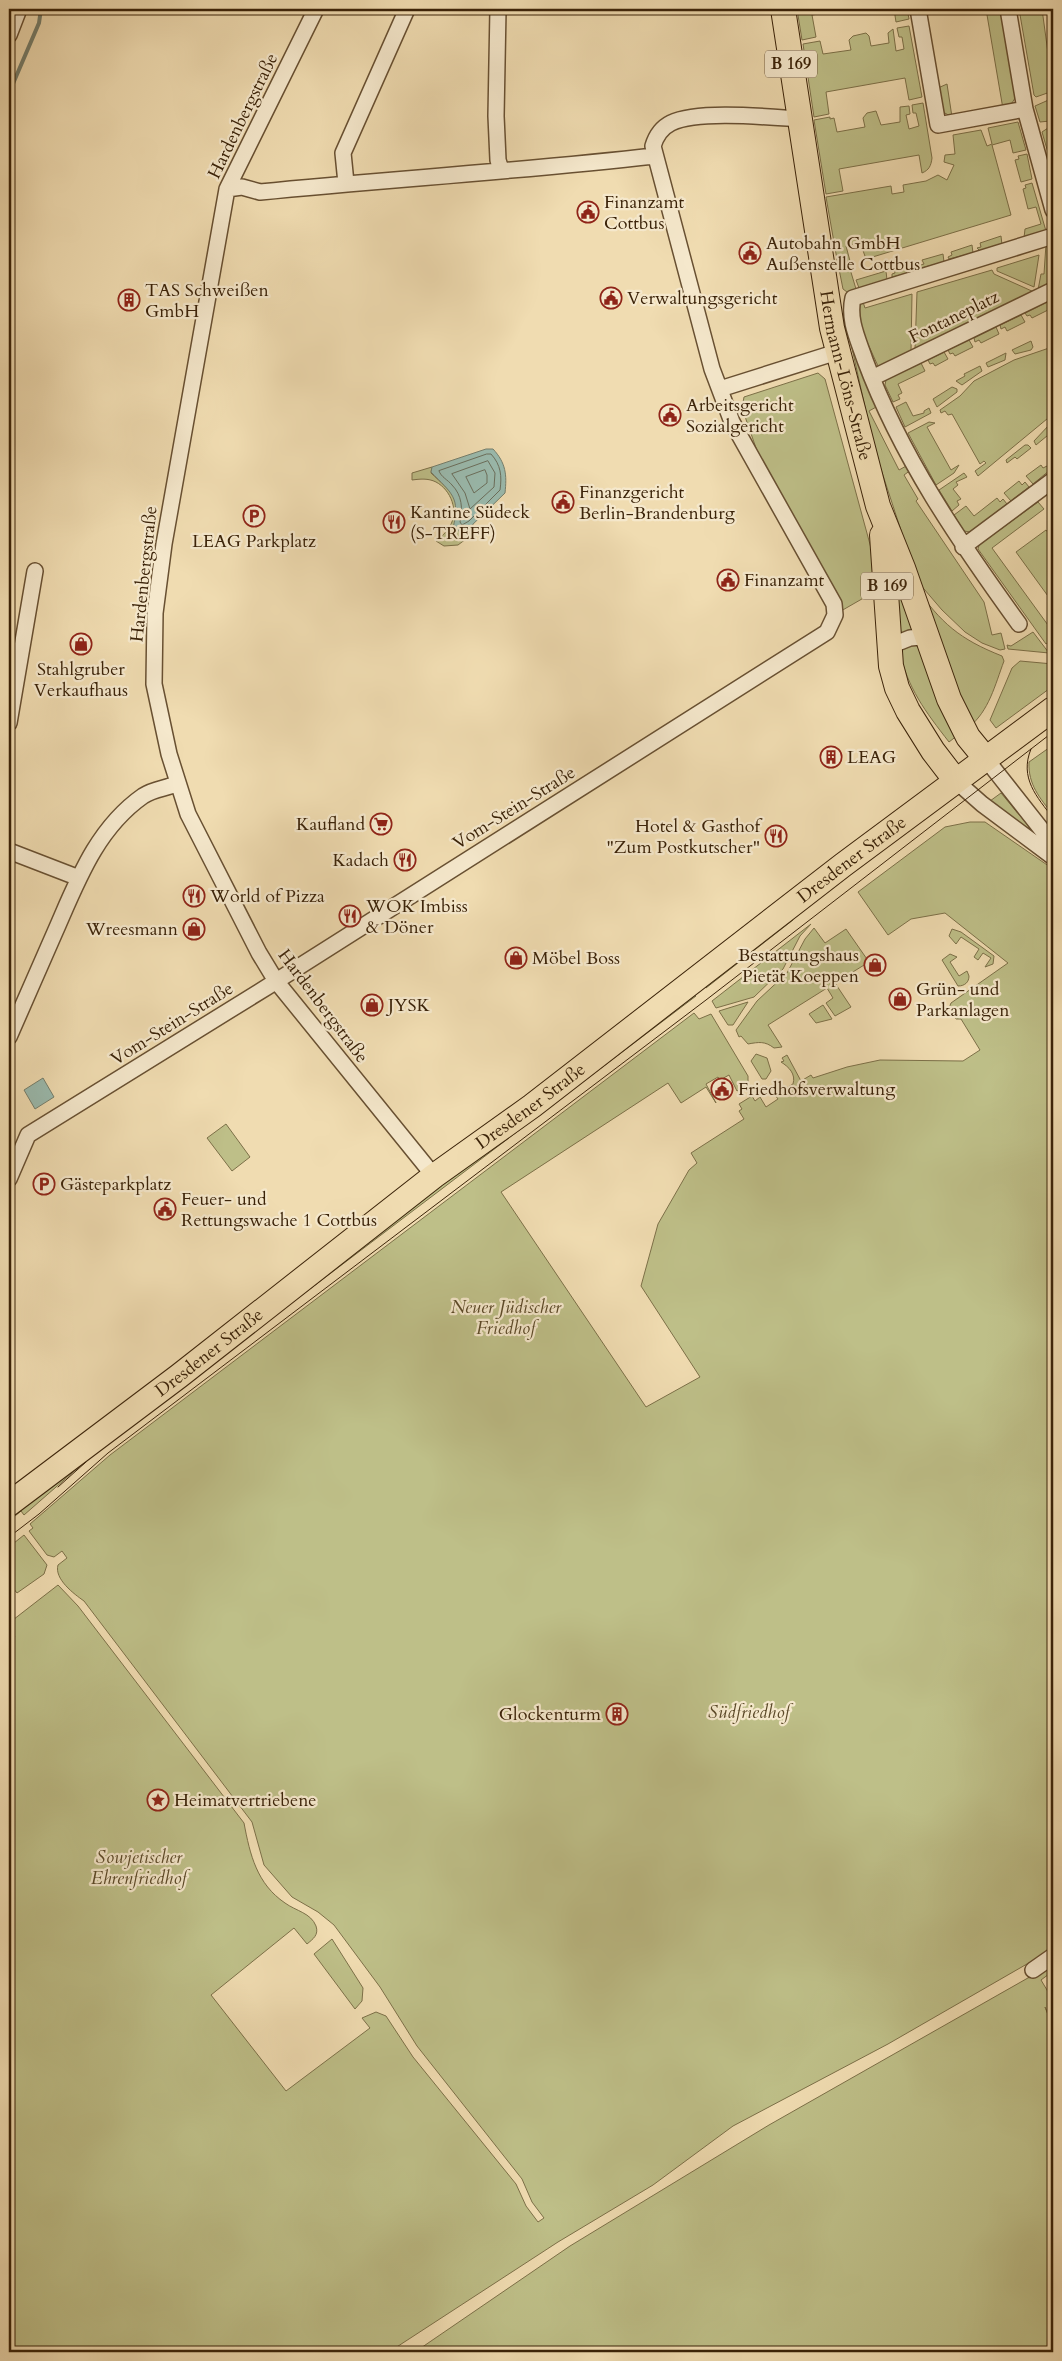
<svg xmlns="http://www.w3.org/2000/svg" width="1062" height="2361" viewBox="0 0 1062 2361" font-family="Cardo,serif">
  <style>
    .green { fill: #bebf88; stroke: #7c7048 }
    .water { fill: #9abbaf; stroke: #747e6c }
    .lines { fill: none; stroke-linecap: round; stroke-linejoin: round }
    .shore { stroke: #6a6e5c; stroke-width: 1 }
    .stream { stroke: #747e6c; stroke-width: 4 }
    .street-casing { stroke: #685032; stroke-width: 18 }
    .primary-casing { stroke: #3a2208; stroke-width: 26 }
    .street { stroke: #f5e8cc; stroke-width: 15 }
    .primary { stroke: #f0dcb1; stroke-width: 24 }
    .tram { stroke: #3a2208; stroke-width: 1 }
    .labels { text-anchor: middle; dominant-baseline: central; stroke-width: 4.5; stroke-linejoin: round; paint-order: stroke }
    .shield { fill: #f5e8cc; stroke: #725d43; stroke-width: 1 }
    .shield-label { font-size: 16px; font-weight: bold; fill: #3a2208 }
    .street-label { font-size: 18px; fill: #3a2208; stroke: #f5e8cc }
    .poi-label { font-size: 18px; fill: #3a2208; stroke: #f5e8cc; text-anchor: start }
    .park-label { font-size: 18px; font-style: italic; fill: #5b4928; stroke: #f5e8cc }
  </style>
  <rect width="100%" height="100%" fill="#f0dcb1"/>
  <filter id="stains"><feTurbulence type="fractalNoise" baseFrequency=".004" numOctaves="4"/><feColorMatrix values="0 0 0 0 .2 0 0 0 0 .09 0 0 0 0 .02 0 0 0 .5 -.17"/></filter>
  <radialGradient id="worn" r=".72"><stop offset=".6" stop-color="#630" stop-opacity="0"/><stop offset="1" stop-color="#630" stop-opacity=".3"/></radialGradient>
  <!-- green -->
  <path class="green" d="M797,9H849L812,15L816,37L802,40Z
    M894,9H907L909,19L896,22Z
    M986,9H1002L1017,95L1012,103L1003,109Z
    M1019,9H1042L1051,75H1053V91L1036,97L1034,95Z
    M909,26L922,97L909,100L905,78L826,92L829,114L814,117L803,44L820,41L823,54L851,50L849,40L853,36L866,33L869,36L871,46L889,43L888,33L893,29L896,51L904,49L902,37H899L897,28Z
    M947,84L952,117L943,112L938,88Z
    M1053,98V106L1049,108L1052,118L1049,119L1050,121L1040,122L1035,106Z
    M923,103L932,158C931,166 929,170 922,173L919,155L839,169L843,191L826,194L814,120L830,117V119L834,118L837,132L865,127L863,118L867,113L876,111L881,125L900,122V107L909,106L910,114L906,115L909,129L919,126L916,113H913L912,105Z
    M1018,122L1026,150L1013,153L1010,140L992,145L1011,215L866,259L860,242L846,246L850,261L838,265L826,197L891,186L892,194L904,192L903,185L926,181L938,175L947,180L954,165L944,162L945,155L955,154L953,135L981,130L987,146L992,144L988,128Z
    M1051,126L1053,128V170L1042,132Z
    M1027,154L1032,179L1021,182L1015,160L1019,159L1018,156Z
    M1032,183L1046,231L1024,238L1025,229L1041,224L1036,207L1028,209L1023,189L1026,188L1025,185Z
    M1001,236L1002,245L980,251L977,248L981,247L980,243Z
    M1049,243L1053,253V282L1038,290L1041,274H1044L1046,244Z
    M972,245L973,253L949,259L948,257L952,255L951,252Z
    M943,254L944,262L921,268L920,265L924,264L922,260Z
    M1039,255L1034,287L997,271V268Z
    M915,263L916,271L892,277V274L895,273L894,269Z
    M845,267L846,270L850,269L856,289L847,292L843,289L839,269Z
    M992,270L994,274L1034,292L915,349L917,292Z
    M886,271L887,280L859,288L856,280Z
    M912,294L911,352L882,367L878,366L862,331L856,312L862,299L865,308Z
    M1049,301L1052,308L1032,318L1030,315L1027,316L1025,313Z
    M1021,315L1025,322L1007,331L1005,327L1001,329L1000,325Z
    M996,327L999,334L981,343L979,340L975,342L974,338Z
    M848,330L859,366L878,406L869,411L899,470L908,465L911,470L904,475L918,499L916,501L984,602L992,635L1001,633L1005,649L1000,650L982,643L965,632L942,610L918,582L874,448Z
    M969,340L973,347L955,356L953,353L950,354L948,350Z
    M1031,341L1033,347L1031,350L1015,354L1012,350Z
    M1052,347L1053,414L978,476L975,471L986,463L984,461L980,464L952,414L948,415L945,411L941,413L940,410L960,396L974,381L1014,360Z
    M944,352L948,359L935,366L933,363L930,364L928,360Z
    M1006,353L1005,360L988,367L986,363Z
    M921,363L925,371L898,384L902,393L898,395L900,399L893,402L885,385L886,380Z
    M980,366L982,371L962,385L956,381L965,376L964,374Z
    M818,373L825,379L871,548L874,592L841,611L836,591L818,565L762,465L742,408L744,397Z
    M952,387L957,389V392L937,407L933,399Z
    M906,402L913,416L924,413V411L929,408L931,413L905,427L896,407Z
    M929,422L935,423L927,427L951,470L959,465L954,473L936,485L908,433Z
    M1050,424L1053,425V431L1036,445L1034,441Z
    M1025,445H1028L1031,448L1017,459L1015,457L1007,463L1006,460Z
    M1041,465L1043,468L1047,466L1050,470L1033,484L1026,476Z
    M432,467L431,473C452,493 461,497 454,528L466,530L473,524L470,536L458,545L444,546L436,541C441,537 447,532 450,526C459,511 451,490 436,482C428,478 420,479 412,480V473Z
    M964,473L967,477L956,482L958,485L953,489L961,499L957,501L959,505L952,511L939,490Z
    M1019,481L1022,485L1025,482L1029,487L1011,501L1004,493Z
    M997,498L1000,502L1003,499L1007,504L970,532L964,531L954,515L966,506L974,516Z
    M1038,502L1044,509L992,548L1053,632V639L1046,644L978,549L979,545Z
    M1046,530L1053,539V603L1016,552Z
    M896,574L915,631L898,636Z
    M915,586C941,623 959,639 1002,656L1004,661C995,685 989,711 969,727Z
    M1033,632L1049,653L1008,649L1007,645L1011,646Z
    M914,645L919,646L958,735L949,742C925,711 908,689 899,650Z
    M1020,661L1053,664V686L996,728L990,720L1012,668Z
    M1053,745V815C1040,798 1028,785 1029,762Z
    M1001,793L1041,841L990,801Z
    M970,822H985L1053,869V1949L888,2044L733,2126L653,2185L558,2242L389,2352H9V1643L15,1637L9,1629V1623L58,1585L78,1606L244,1823C250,1855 257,1884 285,1903C296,1911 311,1913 316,1926C319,1935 313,1939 307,1944L294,1928L211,1995L286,2091L370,2028L362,2018L376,2012L386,2016L413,2057L516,2184L526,2206L538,2222L544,2218L532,2202L522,2179L417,2046L380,1987L334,1925L318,1912L292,1897L264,1865L252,1822L84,1601C74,1594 54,1579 58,1565L67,1558L62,1551L54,1557L47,1555L29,1531L33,1528L30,1524L110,1455L694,1013L699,1019L711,1014L748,1076V1084L737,1091L729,1075L720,1080L718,1077L706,1084L716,1103L706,1087L681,1103L668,1083L501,1192L646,1407L700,1377L641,1286L658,1224L689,1170L697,1163L691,1153L744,1119L739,1111L742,1109L739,1104L752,1096L755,1101L760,1097L766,1107L778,1099L775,1095L793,1084C796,1074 789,1067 781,1062L784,1061L782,1058L787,1055L801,1081L811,1075L813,1078L847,1067L880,1060L963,1061L980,1050L961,1019H956L949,1008L951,1003L1008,963L945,913L911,919L888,935L858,892L945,827Z
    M791,917L793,920L706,988V983Z
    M811,924L800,936L783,969L754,997L716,1008L712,1001Z
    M814,928L825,943L846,929L869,962L835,983L851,1007L835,1016L826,1003L833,998L827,988L768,1025L782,1047L774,1048C765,1041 759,1042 748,1044L741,1036L739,1037L736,1030L757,1001L787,973L805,939Z
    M952,929L961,932L994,956L993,964L985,967L991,958L983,953L978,960L974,957L979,949L961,937L956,944L949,936Z
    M950,954L957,957L950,962L959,976L967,971L969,976C969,982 965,986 958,986L942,960Z
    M690,995L696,996L103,1446L24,1515L21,1511L9,1521V1517L14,1512Z
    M748,1002L733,1025H728L719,1011Z
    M823,1005L832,1019L816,1023L809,1014Z
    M756,1054L767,1058L771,1071L766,1079H762L751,1061Z
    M226,1124L250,1157L232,1171L207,1138Z
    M24,1535L47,1565L44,1574L17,1593L9,1583V1547Z
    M332,1939L363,1988L362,2001L355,2009L314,1954Z
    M1049,1966L1053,1971L1041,1980L1053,2000V2025L1045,2007L1053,2028V2337L1046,2352H415L570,2246L769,2125Z"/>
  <!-- water -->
  <path class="water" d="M486,449H493C506,463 507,475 505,493L467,530L459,531L453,528C461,497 451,493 431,472L432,467Z
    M43,1078L54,1097L35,1109L24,1090Z"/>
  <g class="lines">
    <!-- shore -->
    <path class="shore" d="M487,454H491C501,465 502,476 500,490L469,521L462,525L460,522C463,509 462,495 452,485C448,480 441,477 439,471Z
      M488,461L495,473L494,487L470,509L465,493L452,474Z
      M485,470L487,475V483L474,493L466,477Z"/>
    <!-- stream -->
    <path class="stream" d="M9,93L39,23L41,9"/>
    <!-- street casing -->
    <g class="street-casing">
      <path id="street" d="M316,9L227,189L164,544L155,613L154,684L169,754L188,814L259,953L276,981L434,1176
        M498,9L496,116L498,160L501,170
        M918,9L938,125L1025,109
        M1008,9L1025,109L1053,210
        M9,35L19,9
        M346,183L343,153L407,9
        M227,189L242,187L260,192C391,179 523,171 654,156
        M872,378L1053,290
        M720,389L837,352
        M963,547L1053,480
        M1019,624C959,541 901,457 865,360C858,339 848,320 853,298L1053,236
        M890,646L910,638L920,637L929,644
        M9,723L35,571
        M986,759L1053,844
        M956,781L982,804L1053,857
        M9,851L79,878
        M9,1037C24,1002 40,967 55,932C77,882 96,829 143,796C155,788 166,789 178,783
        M9,1179L28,1135L267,987L827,632L835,615L834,604L732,422L712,369L653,146C656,136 661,128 671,123C698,110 768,117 800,119
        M1033,1970L1053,1956"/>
    </g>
    <!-- primary casing -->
    <g class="primary-casing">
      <g id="primary">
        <path id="s1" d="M783,9L832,328L878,506L903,568L949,699L968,737L986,759"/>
        <path d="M882,535L891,666L897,688L908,711L933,751L956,781"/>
        <path id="s2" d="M9,1504L179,1376L434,1176L532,1106L843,865L1053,709"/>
      </g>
    </g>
    <!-- street -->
    <use href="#street" class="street"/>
    <!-- primary -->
    <use href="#primary" class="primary"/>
    <!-- tram -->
    <path class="tram" d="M1031,749C1019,778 1037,797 1053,818
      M58,1487L86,1462
      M9,1537L39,1514L108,1453L706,1000L1053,732"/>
  </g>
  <!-- icons -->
  <defs>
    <g id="civic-ring" transform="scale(1.125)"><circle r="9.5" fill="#f5e8cc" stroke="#8f2418" stroke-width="1.5"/><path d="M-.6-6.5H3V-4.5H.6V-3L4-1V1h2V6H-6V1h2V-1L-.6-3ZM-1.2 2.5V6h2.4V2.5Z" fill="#8f2418"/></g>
    <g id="building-ring" transform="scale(1.125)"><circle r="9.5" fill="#f5e8cc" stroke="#8f2418" stroke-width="1.5"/><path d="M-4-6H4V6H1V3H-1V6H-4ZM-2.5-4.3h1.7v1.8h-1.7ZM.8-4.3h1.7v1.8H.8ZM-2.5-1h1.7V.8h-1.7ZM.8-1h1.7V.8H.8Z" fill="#8f2418"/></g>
    <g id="parking-ring" transform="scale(1.125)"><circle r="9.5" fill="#f5e8cc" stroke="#8f2418" stroke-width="1.5"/><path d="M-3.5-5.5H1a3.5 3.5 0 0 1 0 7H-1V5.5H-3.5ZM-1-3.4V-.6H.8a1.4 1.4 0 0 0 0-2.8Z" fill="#8f2418"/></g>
    <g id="restaurant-ring" transform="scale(1.125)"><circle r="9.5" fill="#f5e8cc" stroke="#8f2418" stroke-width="1.5"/><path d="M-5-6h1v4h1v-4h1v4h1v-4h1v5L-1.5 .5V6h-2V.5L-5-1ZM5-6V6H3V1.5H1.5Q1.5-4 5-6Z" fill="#8f2418"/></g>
    <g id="shop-ring" transform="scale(1.125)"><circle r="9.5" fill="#f5e8cc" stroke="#8f2418" stroke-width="1.5"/><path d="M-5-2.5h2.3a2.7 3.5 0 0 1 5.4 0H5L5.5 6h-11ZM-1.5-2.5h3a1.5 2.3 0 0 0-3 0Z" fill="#8f2418"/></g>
    <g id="supermarket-ring" transform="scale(1.125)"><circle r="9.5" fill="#f5e8cc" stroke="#8f2418" stroke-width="1.5"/><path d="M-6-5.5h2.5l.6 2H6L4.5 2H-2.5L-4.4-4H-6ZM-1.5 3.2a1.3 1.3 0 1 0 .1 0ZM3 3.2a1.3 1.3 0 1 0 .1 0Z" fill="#8f2418"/></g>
    <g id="sight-ring" transform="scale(1.125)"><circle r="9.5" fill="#f5e8cc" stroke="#8f2418" stroke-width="1.5"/><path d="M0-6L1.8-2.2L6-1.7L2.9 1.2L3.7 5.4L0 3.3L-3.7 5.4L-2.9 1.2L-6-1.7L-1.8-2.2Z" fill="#8f2418"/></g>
  </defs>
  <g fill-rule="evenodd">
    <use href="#civic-ring" x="588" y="212"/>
    <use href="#civic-ring" x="750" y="253"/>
    <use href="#civic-ring" x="611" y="298"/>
    <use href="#building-ring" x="129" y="300"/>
    <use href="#civic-ring" x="670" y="415"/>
    <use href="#civic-ring" x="563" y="502"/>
    <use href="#parking-ring" x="254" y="516"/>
    <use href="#restaurant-ring" x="394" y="522"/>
    <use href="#civic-ring" x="728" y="580"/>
    <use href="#shop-ring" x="81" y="644"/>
    <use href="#building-ring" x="831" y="757"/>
    <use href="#supermarket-ring" x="381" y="824"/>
    <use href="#restaurant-ring" x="776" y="836"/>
    <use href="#restaurant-ring" x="405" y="860"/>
    <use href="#restaurant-ring" x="194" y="896"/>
    <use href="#restaurant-ring" x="350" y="916"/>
    <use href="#shop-ring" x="194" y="929"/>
    <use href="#shop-ring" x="516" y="958"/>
    <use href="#shop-ring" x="875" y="965"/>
    <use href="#shop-ring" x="900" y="999"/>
    <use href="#shop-ring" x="372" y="1005"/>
    <use href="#civic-ring" x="722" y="1089"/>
    <use href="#parking-ring" x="44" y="1184"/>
    <use href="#civic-ring" x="165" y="1209"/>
    <use href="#building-ring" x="617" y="1714"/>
    <use href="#sight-ring" x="158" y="1800"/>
  </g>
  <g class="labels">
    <!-- shield labels -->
    <g class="shield">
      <rect x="765" y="50.5" width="52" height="27" rx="4"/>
      <rect x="861" y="572.5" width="52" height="27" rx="4"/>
    </g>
    <g class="shield-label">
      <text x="791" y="64">B 169</text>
      <text x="887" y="586">B 169</text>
    </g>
    <!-- street labels -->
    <g class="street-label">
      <text transform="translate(243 116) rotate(-64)">Hardenbergstraße</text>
      <text transform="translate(954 317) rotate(-26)">Fontaneplatz</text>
      <text stroke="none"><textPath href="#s1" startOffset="372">Hermann-Löns-Straße</textPath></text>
      <text transform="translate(144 574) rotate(-84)">Hardenbergstraße</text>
      <text transform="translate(514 808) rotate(-32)">Vom-Stein-Straße</text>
      <text stroke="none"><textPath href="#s2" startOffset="1061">Dresdener Straße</textPath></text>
      <text transform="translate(323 1006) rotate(53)">Hardenbergstraße</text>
      <text transform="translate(172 1024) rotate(-32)">Vom-Stein-Straße</text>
      <text stroke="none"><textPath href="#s2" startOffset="656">Dresdener Straße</textPath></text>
      <text stroke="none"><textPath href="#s2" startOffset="251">Dresdener Straße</textPath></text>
    </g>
    <!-- poi labels -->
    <g class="poi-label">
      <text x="604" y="202">Finanzamt<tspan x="604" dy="21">Cottbus</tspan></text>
      <text x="766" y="243">Autobahn GmbH<tspan x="766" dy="21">Außenstelle Cottbus</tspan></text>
      <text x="145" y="290">TAS Schweißen<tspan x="145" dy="21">GmbH</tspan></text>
      <text x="627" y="298">Verwaltungsgericht</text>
      <text x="686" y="405">Arbeitsgericht<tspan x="686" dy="21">Sozialgericht</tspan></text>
      <text x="579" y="492">Finanzgericht<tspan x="579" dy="21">Berlin-Brandenburg</tspan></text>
      <text x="410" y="512">Kantine Südeck<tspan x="410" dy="21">(S-TREFF)</tspan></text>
      <text x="254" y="541" text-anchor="middle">LEAG Parkplatz</text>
      <text x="744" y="580">Finanzamt</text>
      <text x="81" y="669" text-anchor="middle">Stahlgruber<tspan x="81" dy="21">Verkaufhaus</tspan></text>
      <text x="847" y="757">LEAG</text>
      <text x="365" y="824" text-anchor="end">Kaufland</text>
      <text x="760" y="826" text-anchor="end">Hotel &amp; Gasthof<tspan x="760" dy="21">"Zum Postkutscher"</tspan></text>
      <text x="389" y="860" text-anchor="end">Kadach</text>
      <text x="210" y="896">World of Pizza</text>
      <text x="366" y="906">WOK Imbiss<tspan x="366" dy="21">&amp; Döner</tspan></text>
      <text x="178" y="929" text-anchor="end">Wreesmann</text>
      <text x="859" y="955" text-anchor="end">Bestattungshaus<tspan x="859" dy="21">Pietät Koeppen</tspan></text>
      <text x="532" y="958">Möbel Boss</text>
      <text x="916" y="989">Grün- und<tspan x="916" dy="21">Parkanlagen</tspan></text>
      <text x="388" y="1005">JYSK</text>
      <text x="738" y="1089">Friedhofsverwaltung</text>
      <text x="60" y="1184">Gästeparkplatz</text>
      <text x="181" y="1199">Feuer- und<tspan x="181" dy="21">Rettungswache 1 Cottbus</tspan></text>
      <text x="601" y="1714" text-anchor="end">Glockenturm</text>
      <text x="174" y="1800">Heimatvertriebene</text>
    </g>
    <!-- park labels -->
    <g class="park-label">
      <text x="506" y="1307">Neuer Jüdischer<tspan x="506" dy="21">Friedhof</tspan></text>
      <text x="749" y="1712">Südfriedhof</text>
      <text x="139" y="1857">Sowjetischer<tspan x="139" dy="21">Ehrenfriedhof</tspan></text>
    </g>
  </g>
  <!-- margin -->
  <rect width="1062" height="2361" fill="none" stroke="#f0dcb1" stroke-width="30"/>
  <rect x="10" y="10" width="1042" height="2341" fill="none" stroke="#3a2208" stroke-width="2.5"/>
  <rect x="15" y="15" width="1032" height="2331" fill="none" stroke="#3a2208"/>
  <rect width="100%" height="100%" filter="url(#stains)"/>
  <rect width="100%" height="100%" fill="url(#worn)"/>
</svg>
